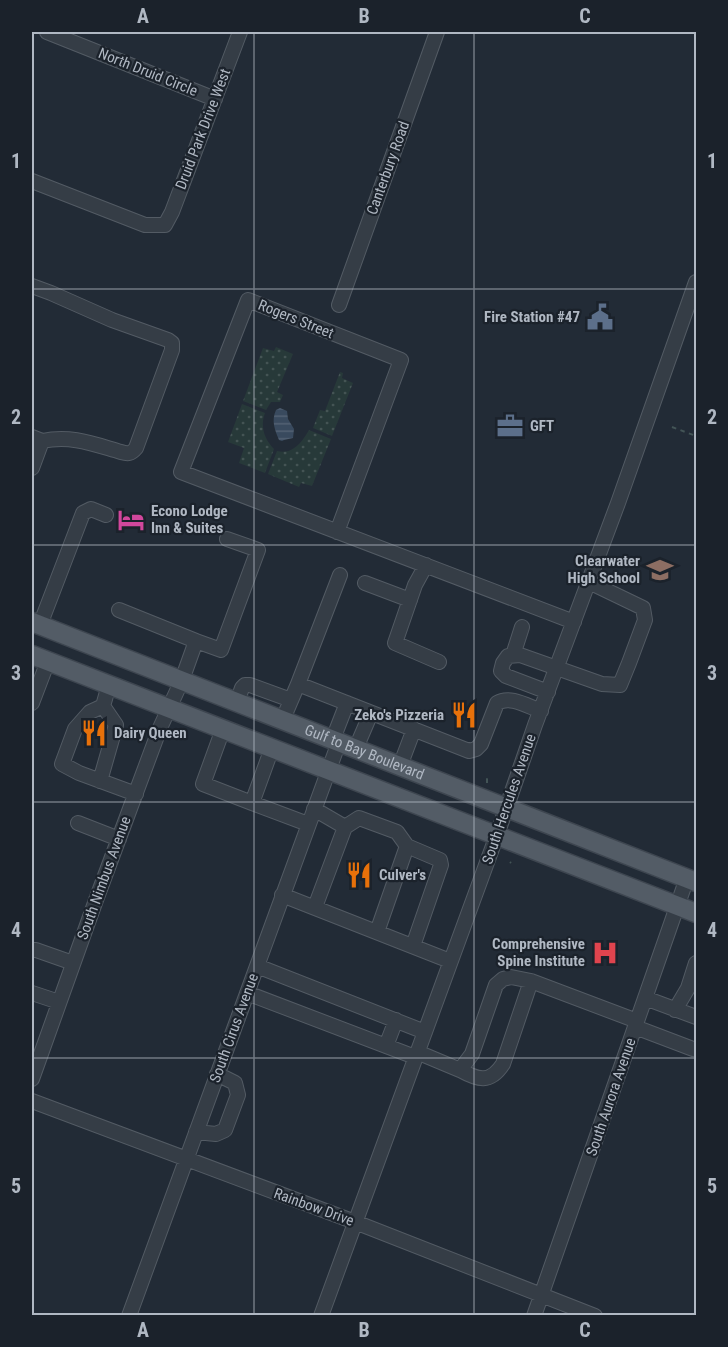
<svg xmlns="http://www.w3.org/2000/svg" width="728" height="1347" viewBox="0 0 728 1347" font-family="'Roboto Condensed',sans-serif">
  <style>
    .grass { fill: url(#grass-dots) }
    .water { fill: url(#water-rules) }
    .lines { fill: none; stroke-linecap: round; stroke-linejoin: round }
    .minor-casing { stroke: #535b64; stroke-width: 16 }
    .major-casing { stroke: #3e4650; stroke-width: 21 }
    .path { stroke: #435456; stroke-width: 2; stroke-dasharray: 4.5 4.5; stroke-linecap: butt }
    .minor { stroke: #353d46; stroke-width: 14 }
    .major { stroke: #535c66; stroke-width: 18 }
    .grid { fill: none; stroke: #b0b8c3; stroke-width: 1.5; stroke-opacity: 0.55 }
    .labels { text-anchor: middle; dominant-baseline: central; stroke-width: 4.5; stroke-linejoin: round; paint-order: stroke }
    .street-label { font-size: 15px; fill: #b0b8c3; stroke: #1b222b }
    .poi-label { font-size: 15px; font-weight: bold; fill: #b0b8c3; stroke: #1b222b; text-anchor: end }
    .neatline { fill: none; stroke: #b0b8c3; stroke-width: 2 }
    .grid-label { font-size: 20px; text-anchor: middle; font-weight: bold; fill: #b0b8c3 }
  </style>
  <defs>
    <pattern id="grass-dots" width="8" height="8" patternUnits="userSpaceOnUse" patternTransform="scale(1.5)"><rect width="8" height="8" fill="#273939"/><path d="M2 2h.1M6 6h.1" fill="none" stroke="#445454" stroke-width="1.8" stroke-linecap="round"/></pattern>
    <pattern id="water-rules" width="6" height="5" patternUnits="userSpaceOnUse" patternTransform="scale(1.5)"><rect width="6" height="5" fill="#394a5e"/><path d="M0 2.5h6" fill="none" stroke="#536273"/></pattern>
  </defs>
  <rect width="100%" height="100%" fill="#222b36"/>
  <!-- grass -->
  <path class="grass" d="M276,347L293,354L277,392L283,395L280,402H271L266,410L243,401L263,348L274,351Z
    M340,372L343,373L342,378L353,383L332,436L313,428L320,410L325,411Z
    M242,404L265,413C260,426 264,439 274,449L265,473L239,463L244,448L228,442Z
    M309,430L331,439L312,486L301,483L299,487L268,474L277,451C293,455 302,442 309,430Z"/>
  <!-- water -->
  <path class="water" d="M280,408L287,411L288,419L294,429L293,438L284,440L282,441L279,440C275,430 271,421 276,410Z"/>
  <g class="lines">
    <!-- minor casing -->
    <g class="minor-casing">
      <path id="minor" d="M47,32L215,99
        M32,181L145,225H165L172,212L240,32
        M32,286L51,293L112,320L168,340L172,343V350L136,448C131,454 128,454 121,452C93,444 72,435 42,441
        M339,305L437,32
        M32,437L42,441L32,468
        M337,532L401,360L248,300L181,472L574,622
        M426,565L415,585L395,643L439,662
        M365,583L410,600
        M119,610L196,641
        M40,625L83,513L91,509L106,515
        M513,655L522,627
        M298,684L340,575
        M109,685L103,706L90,712L75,729L62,764L79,773L136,794
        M548,692L506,676L501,671L503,663L508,656L520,655L602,684L620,685L629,663L645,620L643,608L589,582
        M237,702L242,688L245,685H250L291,700
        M32,703L48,661
        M283,719L298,684L469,751L476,749L481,744L497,703C510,695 527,706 541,711
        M223,729L203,784L252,803
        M333,739L347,703
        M272,748L252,803L308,824
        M356,748L371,713
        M400,766L414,729
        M100,781L116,725L103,706
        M314,809L345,827
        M78,823L119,839
        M282,895L450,961
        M315,907L345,827L359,818L397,832L407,846L440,860L441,865L413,946
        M377,932L407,846
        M32,950H36L73,963
        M257,966L425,1032
        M531,981L503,1064C490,1084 478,1080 460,1070L472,1054L496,985L503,979L511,977L531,981L637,1021
        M32,993L59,1002
        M247,993L415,1057
        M645,998L696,1017
        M675,1010L688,988L696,963
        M635,1027L693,1049
        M386,1046L396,1020
        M417,1052L460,1070
        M32,1079L96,900L160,728L182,680L196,641L221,650L258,550L227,539
        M32,1101L355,1222L595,1316
        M196,1132L216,1134L225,1130L238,1095L235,1083L217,1074
        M129,1316L339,742
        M321,1316L497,835L535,725L618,503L696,282
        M534,1316L687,878"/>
    </g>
    <!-- major casing -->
    <g class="major-casing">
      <g id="major">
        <path id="s1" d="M32,622L696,882"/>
        <path d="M32,655L696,913"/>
      </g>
    </g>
    <!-- path -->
    <path class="path" d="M672,427L696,436
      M487,783V779L491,781
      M510,862L511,863"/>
    <!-- minor -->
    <use href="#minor" class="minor"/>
    <!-- major -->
    <use href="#major" class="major"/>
  </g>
  <!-- grid -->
  <path class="grid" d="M254,32V1316M474,32V1316M32,289H696M32,545H696M32,802H696M32,1058H696"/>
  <!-- icons -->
  <defs>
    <g id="civic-bare" transform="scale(2.07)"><path d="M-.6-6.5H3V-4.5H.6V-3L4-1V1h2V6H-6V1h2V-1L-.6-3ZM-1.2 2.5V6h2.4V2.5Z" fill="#5c6f8a" stroke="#1b222b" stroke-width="2.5" paint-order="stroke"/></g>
    <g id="office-bare" transform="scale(2.07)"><path d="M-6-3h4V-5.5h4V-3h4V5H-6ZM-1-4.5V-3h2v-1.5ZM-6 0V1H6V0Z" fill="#5c6f8a" stroke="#1b222b" stroke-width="2.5" paint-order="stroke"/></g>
    <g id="hotel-bare" transform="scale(2.07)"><path d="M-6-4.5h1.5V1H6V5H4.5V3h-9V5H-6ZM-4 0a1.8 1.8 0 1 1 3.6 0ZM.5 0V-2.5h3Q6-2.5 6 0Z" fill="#d1479c" stroke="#1b222b" stroke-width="2.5" paint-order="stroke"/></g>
    <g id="school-bare" transform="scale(2.07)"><path d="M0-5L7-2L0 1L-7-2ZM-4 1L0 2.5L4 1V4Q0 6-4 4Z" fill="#8d6e63" stroke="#1b222b" stroke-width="2.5" paint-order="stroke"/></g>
    <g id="restaurant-bare" transform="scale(2.07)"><path d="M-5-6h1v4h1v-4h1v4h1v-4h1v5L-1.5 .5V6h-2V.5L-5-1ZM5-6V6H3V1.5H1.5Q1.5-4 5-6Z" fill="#e8710a" stroke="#1b222b" stroke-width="2.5" paint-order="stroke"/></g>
    <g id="hospital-bare" transform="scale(2.07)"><path d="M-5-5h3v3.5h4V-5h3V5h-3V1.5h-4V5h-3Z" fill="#e0444e" stroke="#1b222b" stroke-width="2.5" paint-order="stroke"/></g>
  </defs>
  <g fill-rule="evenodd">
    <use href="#civic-bare" x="600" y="317"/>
    <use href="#office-bare" x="510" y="426"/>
    <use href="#hotel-bare" x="131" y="520"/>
    <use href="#school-bare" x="660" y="570"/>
    <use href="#restaurant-bare" x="464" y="715"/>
    <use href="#restaurant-bare" x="94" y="733"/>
    <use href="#restaurant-bare" x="359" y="875"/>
    <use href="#hospital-bare" x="605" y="953"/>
  </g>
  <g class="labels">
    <!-- street labels -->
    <g class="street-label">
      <text transform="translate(148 72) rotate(22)">North Druid Circle</text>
      <text transform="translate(203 129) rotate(-69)">Druid Park Drive West</text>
      <text transform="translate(388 168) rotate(-70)">Canterbury Road</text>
      <text transform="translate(296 319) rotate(22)">Rogers Street</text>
      <text stroke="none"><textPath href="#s1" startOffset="357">Gulf to Bay Boulevard</textPath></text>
      <text transform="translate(509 799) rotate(-71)">South Hercules Avenue</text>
      <text transform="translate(104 878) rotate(-70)">South Nimbus Avenue</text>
      <text transform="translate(234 1028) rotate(-70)">South Cirus Avenue</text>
      <text transform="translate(611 1097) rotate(-71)">South Aurora Avenue</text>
      <text transform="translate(314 1207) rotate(20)">Rainbow Drive</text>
    </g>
    <!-- poi labels -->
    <g class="poi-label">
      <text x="580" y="317">Fire Station #47</text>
      <text x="530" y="426" text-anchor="start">GFT</text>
      <text x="151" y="511" text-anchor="start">Econo Lodge<tspan x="151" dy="17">Inn &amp; Suites</tspan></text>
      <text x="640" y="561">Clearwater<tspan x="640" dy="17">High School</tspan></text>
      <text x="444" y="715">Zeko's Pizzeria</text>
      <text x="114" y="733" text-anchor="start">Dairy Queen</text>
      <text x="379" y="875" text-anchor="start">Culver's</text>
      <text x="585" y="944">Comprehensive<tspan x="585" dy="17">Spine Institute</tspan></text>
    </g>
  </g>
  <!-- border -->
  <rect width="728" height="1347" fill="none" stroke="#1b222b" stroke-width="66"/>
  <rect x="33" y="33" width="662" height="1281" class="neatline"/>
  <g class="grid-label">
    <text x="143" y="23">A</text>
    <text x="364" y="23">B</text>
    <text x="585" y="23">C</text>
    <text x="16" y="168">1</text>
    <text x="712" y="168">1</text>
    <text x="16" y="424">2</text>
    <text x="712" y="424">2</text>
    <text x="16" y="680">3</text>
    <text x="712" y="680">3</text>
    <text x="16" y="937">4</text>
    <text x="712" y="937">4</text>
    <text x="16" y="1193">5</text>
    <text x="712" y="1193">5</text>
    <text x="143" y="1337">A</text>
    <text x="364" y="1337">B</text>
    <text x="585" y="1337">C</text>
  </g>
</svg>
